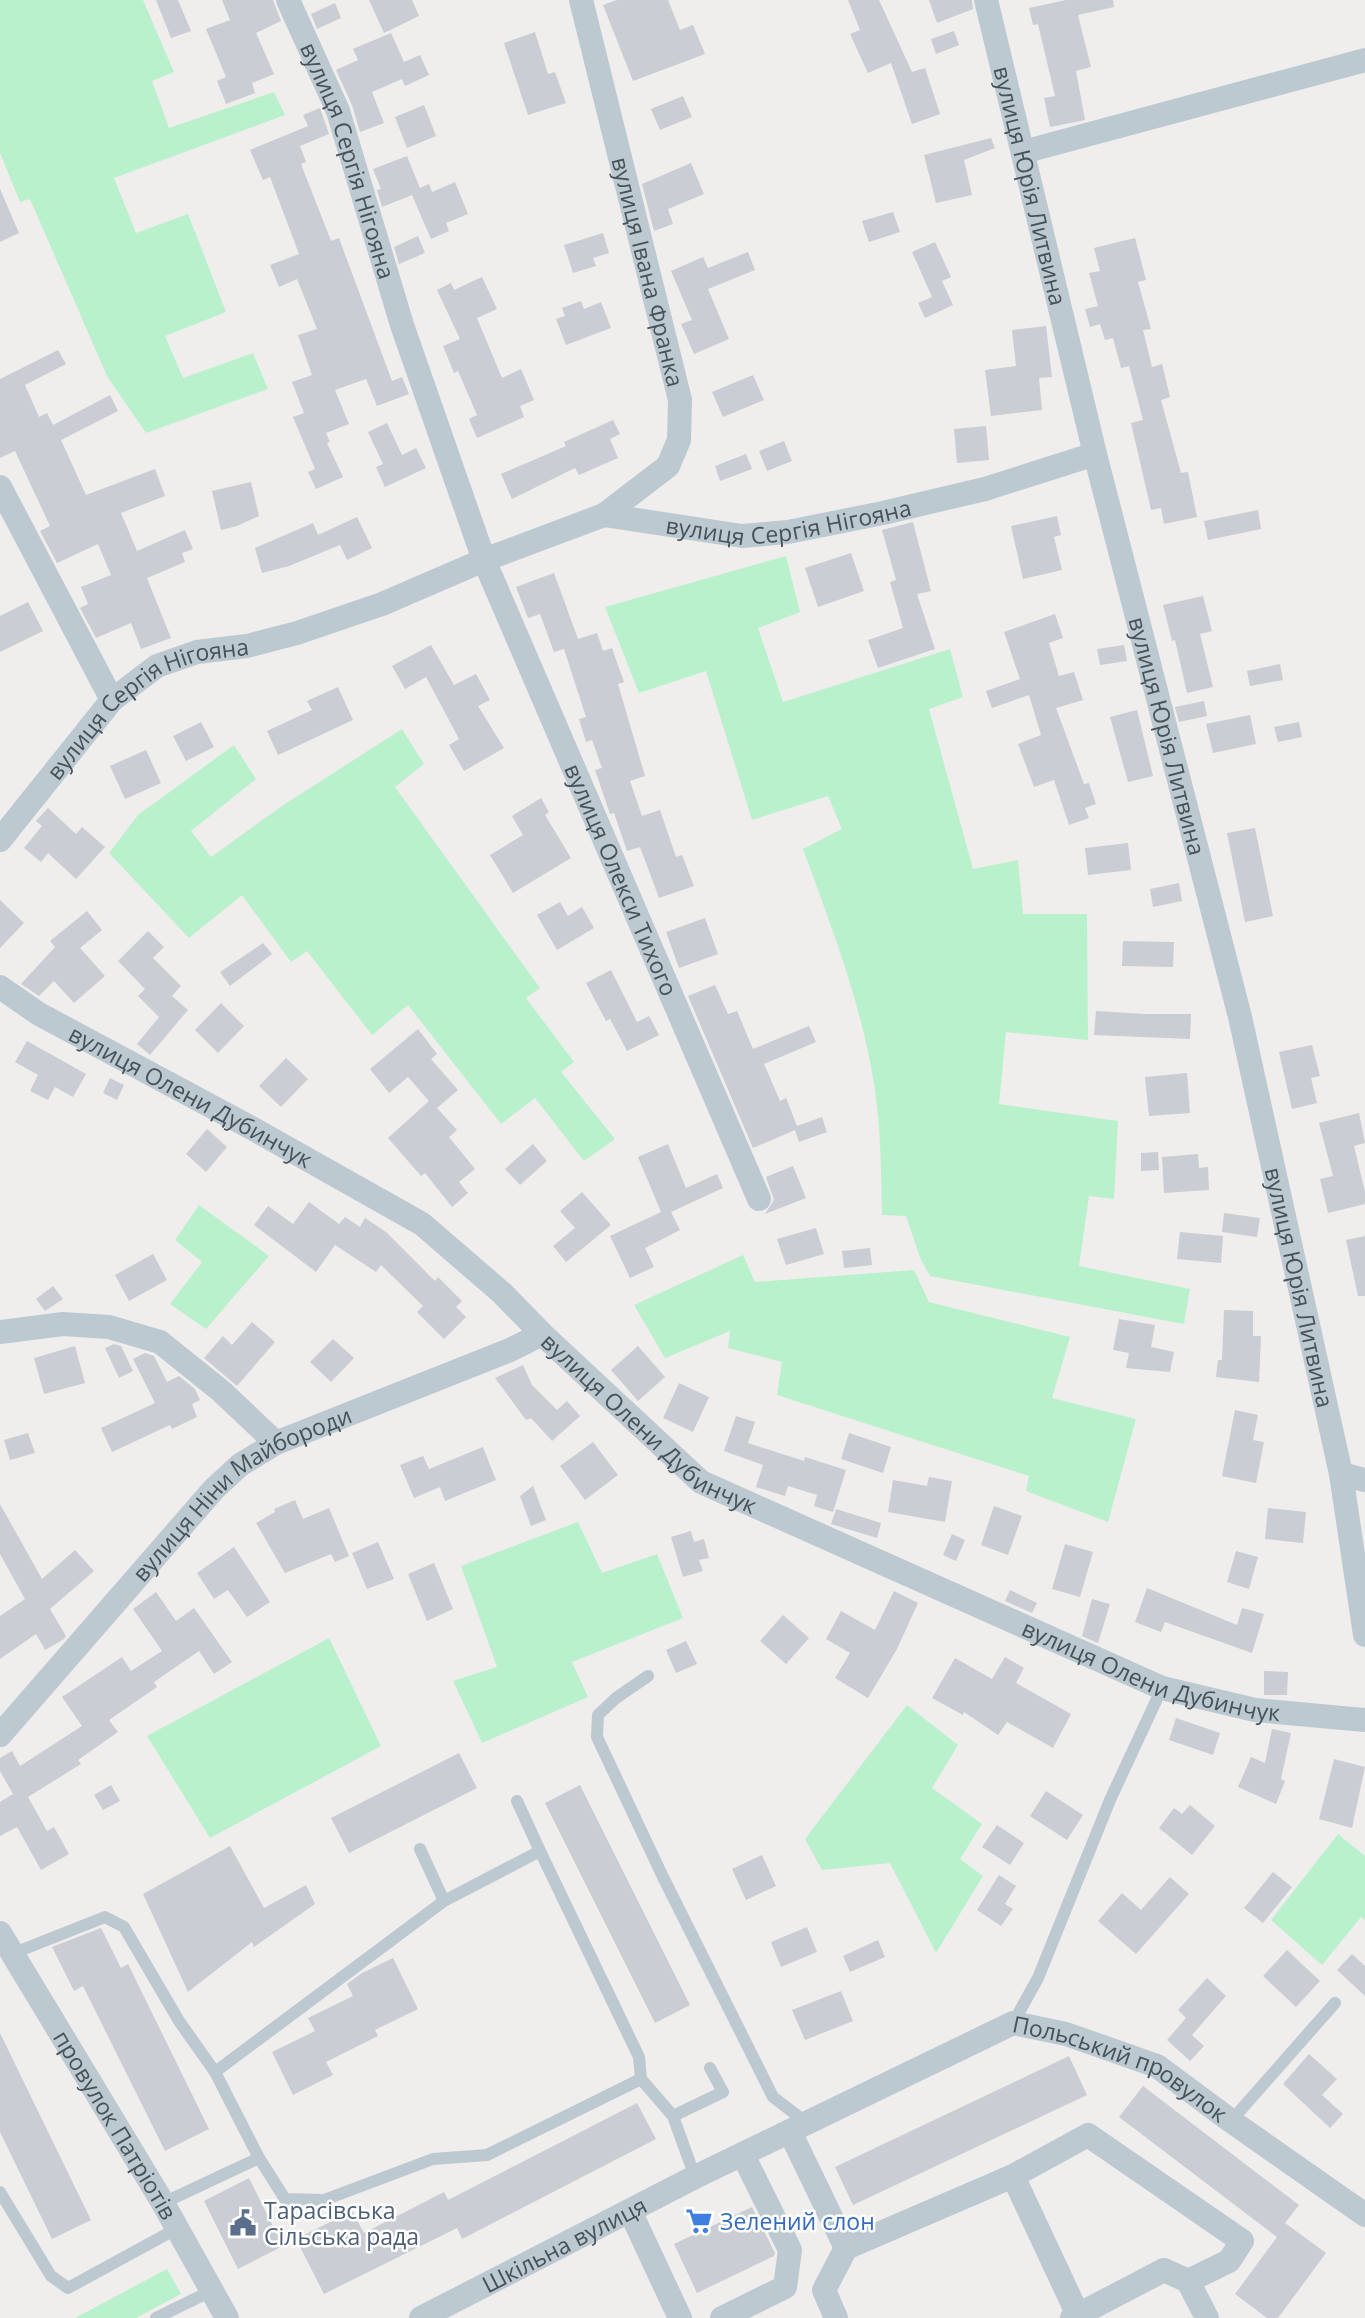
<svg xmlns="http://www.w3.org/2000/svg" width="1365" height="2318" viewBox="0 0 1365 2318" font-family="'Open Sans',sans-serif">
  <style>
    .green { fill: #b9f1cd }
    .building { fill: #cacdd3 }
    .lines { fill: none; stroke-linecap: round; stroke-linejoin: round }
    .service { stroke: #bdc9d1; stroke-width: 12 }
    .minor { stroke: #bdc9d1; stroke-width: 24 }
    .labels { text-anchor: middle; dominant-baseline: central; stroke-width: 5; stroke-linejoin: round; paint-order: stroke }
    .street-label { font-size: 23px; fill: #45525c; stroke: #fff }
    .service-label { font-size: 23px; fill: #4e5e75; stroke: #fff; text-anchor: start }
    .shop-label { font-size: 23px; fill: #366cbe; stroke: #fff; text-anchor: start }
  </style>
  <rect width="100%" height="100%" fill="#f0eded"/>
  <!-- green -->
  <path class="green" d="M0,0H143L174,72L152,81L169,128L274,92L285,115L114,178L136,233L188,214L226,312L165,336L183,378L253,353L268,389L146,433L107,376L30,199L20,202L0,153Z
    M786,556L800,612L758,628L783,702L950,649L963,697L929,709L973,869L1018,860L1023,914H1087L1088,1040L1006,1032L999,1104L1118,1121L1114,1199L1089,1196L1079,1266L1190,1289L1184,1324L930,1276L921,1260L906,1216L882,1215C881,1166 881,1116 871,1067C857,992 829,920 803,849L842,829L828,796L752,820L706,671L639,693L605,607Z
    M402,729L424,764L395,787L540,988L526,998L574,1062L561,1072L615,1139L584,1161L535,1098L501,1124L408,1005L372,1035L307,951L291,962L242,895L189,938L109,853L138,815L234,745L256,779L191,831L211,857L282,806Z
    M199,1205L269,1256L206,1329L170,1304L202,1262L175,1240Z
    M743,1255L755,1282L914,1270L929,1302L1070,1337L1052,1398L1136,1419L1108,1522L1026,1491L1029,1476L777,1395L782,1362L728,1348L730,1331L665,1358L634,1305Z
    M578,1522L602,1573L657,1554L683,1618L572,1662L588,1697L482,1743L453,1681L497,1667L461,1566Z
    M329,1638L381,1746L210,1838L147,1736Z
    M907,1705L958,1745L932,1788L982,1824L960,1859L983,1876L936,1953L890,1863L822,1870L805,1839Z
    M1338,1834L1365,1856V1920L1361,1917L1322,1965L1271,1920Z
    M167,2269L181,2294L136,2318H75Z"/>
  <!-- building -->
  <path class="building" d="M156,0H178L191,31L171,38Z
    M222,0H273L281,21L256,33L274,74L252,83L255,93L226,104L217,81L226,77L206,29L230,20Z
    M369,0H412L419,16L384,33Z
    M617,0H668L680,30L693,25L705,54L633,81L603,5Z
    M848,0H879L912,72L925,68L940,114L912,124L891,63L868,73L850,34L860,30Z
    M929,0H972L973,9L937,23Z
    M1066,0H1113L1114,7L1078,15L1091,67L1076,71L1085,120L1050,127L1044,98L1055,96L1038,24L1033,25L1029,8Z
    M335,3L341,18L317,29L311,14Z
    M954,31L959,45L936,54L931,39Z
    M535,32L548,74L555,72L566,103L528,115L504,43Z
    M391,33L404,62L420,55L429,75L405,86L402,79L372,92L384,123L360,132L352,105L336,70L358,60L353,49Z
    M683,96L692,117L660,130L651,109Z
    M424,105L436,136L407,148L395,117Z
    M320,108L329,134L300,146L306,162L301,164L331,241L339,238L392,381L402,377L409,394L377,406L366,379L335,390L349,424L326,433L330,442L327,443L343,477L316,489L308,472L315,469L293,417L304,413L292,382L312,375L298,335L317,329L297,279L279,287L270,265L299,254L270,177L263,180L250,150L308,126L303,115Z
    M991,138L995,148L964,160L972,195L936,203L924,155Z
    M407,156L420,188L429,184L432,192L455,182L468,214L446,223L449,231L431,239L412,195L382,207L377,190L381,189L373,169Z
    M691,163L704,194L668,209L673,224L654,231L642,184Z
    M0,189L19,233L0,242Z
    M893,212L900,232L869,242L862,221Z
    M603,233L609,253L593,258L596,266L573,273L564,245Z
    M418,236L425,253L399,264L394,247Z
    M1135,238L1146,280L1138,282L1151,329L1143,330L1152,367L1162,364L1170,397L1161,400L1181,473L1188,472L1197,517L1164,524L1161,508L1151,510L1131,423L1143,420L1129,366L1121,368L1113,338L1105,340L1100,324L1090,327L1085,309L1098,306L1089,273L1100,271L1094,248Z
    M935,242L951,277L942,281L953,305L925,318L918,303L932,297L912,252Z
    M748,252L755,270L708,289L729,339L694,354L681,324L692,320L671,271L703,257L708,268Z
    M482,277L497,309L477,318L502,378L521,369L534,400L520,406L524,417L477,438L469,419L477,415L458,371L454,373L443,346L460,339L437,290L451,283L454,290Z
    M581,301L584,309L601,302L611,328L566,345L556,319L565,316L562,308Z
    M1046,326L1052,377L1039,378L1042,410L991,416L985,370L1016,366L1012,330Z
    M58,350L66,364L25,385L39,417L47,413L53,425L110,395L118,411L61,440L86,495L155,469L165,496L121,513L137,551L185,530L193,549L182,553L185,562L147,578L171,638L141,649L131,623L96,638L80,608L88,604L81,587L111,575L98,544L57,563L40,531L50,526L15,451L0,458V379Z
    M753,375L764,400L723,417L712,392Z
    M613,420L620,434L610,439L618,458L579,475L575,468L512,499L501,474L566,446L564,442Z
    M387,423L402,455L416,448L426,468L385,487L376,467L383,464L368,432Z
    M986,426L989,460L957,463L954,429Z
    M784,441L792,461L767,471L759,451Z
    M746,454L752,469L720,481L715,466Z
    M251,482L259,516L237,526L221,530L212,491Z
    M1258,510L1261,529L1208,540L1204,521Z
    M1057,516L1061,535L1054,537L1062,570L1023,579L1011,526Z
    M357,517L372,548L347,560L340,545L289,566L262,573L255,548L313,523L318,535Z
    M913,522L931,591L917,594L935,649L878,668L868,640L903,628L890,582L896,580L882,530Z
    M851,553L864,591L818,607L805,568Z
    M554,573L578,639L597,633L603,651L612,648L624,682L618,684L645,776L630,781L642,816L660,810L676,857L682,855L694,886L659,898L640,847L627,851L614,813L610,814L595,770L602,768L592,740L586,742L579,719L586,717L564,649L554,652L540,614L528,618L516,587Z
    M1203,596L1212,631L1200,634L1213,687L1187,693L1175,640L1172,641L1163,605Z
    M28,602L43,631L0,652V616Z
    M1055,614L1063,638L1049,643L1059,676L1074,672L1083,700L1056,708L1084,784L1089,783L1096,804L1085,808L1089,818L1069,825L1054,780L1034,787L1018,744L1041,735L1029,695L992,708L986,691L1020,679L1004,632Z
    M431,645L454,685L476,674L490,700L478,706L504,748L464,771L449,745L459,739L426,677L405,689L392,666Z
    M1124,645L1127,661L1100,665L1097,649Z
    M1280,664L1283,680L1250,686L1247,671Z
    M338,687L353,720L278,755L267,731L312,710L307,701Z
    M1204,701L1207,716L1179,722L1175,707Z
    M1137,710L1153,776L1128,782L1110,717Z
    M1250,715L1256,744L1213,753L1206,724Z
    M201,722L214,747L186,761L173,736Z
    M1299,722L1302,737L1278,742L1274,727Z
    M146,750L161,783L125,799L110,766Z
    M541,798L549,812L545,815L571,858L513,893L490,855L523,835L512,816Z
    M48,808L76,834L82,827L105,847L76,879L48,853L41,862L24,848L42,826L36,821Z
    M1255,828L1273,916L1245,922L1227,833Z
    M1128,843L1131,870L1088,875L1085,848Z
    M1179,883L1182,901L1153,907L1150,889Z
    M0,900L24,923L0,948Z
    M560,902L568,916L582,907L594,928L557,950L537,915Z
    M87,911L102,930L80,948L105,976L74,1003L54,981L39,996L21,984L55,947L50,941Z
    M705,918L718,954L679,968L666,932Z
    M148,931L164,947L153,958L181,986L172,996L188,1010L150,1055L137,1044L159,1017L138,996L145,989L118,961Z
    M1123,941L1174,942L1173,967L1122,966Z
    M263,943L272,954L230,986L220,972Z
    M611,970L637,1022L649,1016L659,1035L627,1051L610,1019L606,1021L586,983Z
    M715,985L728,1014L737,1011L753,1049L809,1026L816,1042L764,1064L780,1101L786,1098L797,1126L822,1117L827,1132L799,1142L795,1130L753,1148L688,996Z
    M221,1003L244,1026L218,1053L195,1030Z
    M1096,1011L1146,1014H1191L1190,1039L1094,1035Z
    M418,1029L437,1054L431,1059L458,1090L437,1108L457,1130L449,1137L475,1169L459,1182L468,1193L452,1207L425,1173L421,1176L388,1138L429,1101L408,1077L389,1093L370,1069Z
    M27,1041L86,1074L73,1097L55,1087L48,1100L30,1091L38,1075L15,1062Z
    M1312,1045L1320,1076L1311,1078L1317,1103L1292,1109L1279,1052Z
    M286,1058L308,1079L281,1107L259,1086Z
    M1187,1073L1190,1113L1149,1116L1145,1077Z
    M110,1078L124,1085L117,1100L103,1093Z
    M1359,1113L1365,1143L1354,1146L1365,1192V1204L1328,1213L1320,1179L1333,1176L1319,1123Z
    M207,1129L227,1147L206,1172L186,1154Z
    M533,1144L547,1161L520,1185L505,1169Z
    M668,1144L686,1188L717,1174L723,1188L671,1212L680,1230L645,1248L654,1267L630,1278L610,1236L661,1212L638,1157Z
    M1158,1152L1159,1170L1141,1171V1153Z
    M1198,1154L1199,1168L1208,1167L1209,1190L1164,1193L1162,1157Z
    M793,1166L806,1198L765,1214L774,1200L766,1177Z
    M582,1192L611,1225L566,1262L553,1246L575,1228L560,1211Z
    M309,1202L339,1224L345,1217L360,1227L365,1218L386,1232L435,1281L438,1277L462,1301L456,1307L466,1317L444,1339L417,1312L423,1306L381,1265L376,1272L335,1245L316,1272L254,1225L268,1206L293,1224Z
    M1224,1213L1260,1218L1257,1237L1222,1232Z
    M816,1228L824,1254L786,1265L777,1239Z
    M1180,1232L1223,1236L1221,1263L1177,1259Z
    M1365,1236V1296H1358L1346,1240Z
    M870,1248L872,1265L844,1268L842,1251Z
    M153,1254L167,1280L129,1301L115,1275Z
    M53,1286L63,1299L45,1311L36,1299Z
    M1224,1310L1253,1311V1336H1261L1259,1382L1216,1377L1218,1360H1222Z
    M1119,1319L1155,1325L1151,1347L1174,1352L1170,1372L1126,1368L1129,1353L1113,1350Z
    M252,1322L275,1342L237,1386L204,1358L223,1336L232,1345Z
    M333,1339L354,1358L331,1382L310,1362Z
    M114,1344L121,1346L133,1371L119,1378L105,1348Z
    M75,1346L85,1383L44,1394L34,1358Z
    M638,1346L665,1377L638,1401L611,1370Z
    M145,1353L154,1356L167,1382L179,1376L195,1389L200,1400L192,1404L197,1417L172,1429L170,1425L112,1452L101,1428L155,1403L133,1359Z
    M523,1365L532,1385L557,1410L567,1401L580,1416L552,1441L531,1418L526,1420L495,1378Z
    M679,1383L709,1397L693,1432L663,1418Z
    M1235,1410L1258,1415L1253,1440L1264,1442L1256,1483L1222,1476Z
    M736,1416L755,1422L748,1443L804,1461L805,1457L846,1470L833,1512L814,1506L817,1495L788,1486L785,1496L756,1487L763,1465L724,1451Z
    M28,1433L35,1453L10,1460L4,1440Z
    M849,1433L891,1447L883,1473L841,1459Z
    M593,1442L618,1475L585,1500L560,1466Z
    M483,1447L496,1480L445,1501L440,1487L414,1498L400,1465L423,1456L429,1469Z
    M929,1477L952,1481L945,1522L888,1512L893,1480L927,1486Z
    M533,1486L546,1520L531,1526L520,1496Z
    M295,1500L303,1519L329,1508L349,1556L335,1562L331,1554L285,1573L256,1523L275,1512L274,1509Z
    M0,1504L42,1579L75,1550L94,1571L50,1609L66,1636L64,1639L45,1650L36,1634L0,1659V1616L25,1599L0,1554Z
    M994,1506L1022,1516L1008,1555L981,1545Z
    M1268,1508L1306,1512L1303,1543L1265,1539Z
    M836,1509L881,1523L877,1538L831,1524Z
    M691,1531L694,1542L704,1539L709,1558L699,1560L703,1571L683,1577L671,1537Z
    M952,1534L965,1540L956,1561L943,1555Z
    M378,1542L394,1579L367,1589L352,1553Z
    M1065,1544L1093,1552L1080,1597L1052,1589Z
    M234,1547L270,1602L247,1617L228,1590L214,1599L197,1573Z
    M1236,1551L1258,1557L1249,1589L1227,1582Z
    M434,1563L453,1609L427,1621L408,1574Z
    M1147,1588L1237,1625L1242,1608L1264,1614L1252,1653L1165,1622L1161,1632L1135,1622Z
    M1010,1590L1037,1603L1032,1613L1005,1601Z
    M894,1591L918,1603L897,1649L868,1698L835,1678L850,1653L826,1639L841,1611L875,1630Z
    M156,1592L176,1621L194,1608L232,1662L214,1674L199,1651L154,1682L157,1687L109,1720L118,1732L78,1760L81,1764L28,1797L47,1831L54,1827L69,1854L41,1870L17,1827L0,1836V1802L13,1794L0,1771V1758L12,1751L20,1766L82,1726L62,1697L122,1657L131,1671L162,1651L133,1609Z
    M1092,1599L1110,1604L1098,1643L1082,1636Z
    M783,1615L809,1638L786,1664L760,1641Z
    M686,1641L697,1664L676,1673L666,1650Z
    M1005,1657L1024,1668L1016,1683L1071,1714L1053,1748L1007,1722L998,1735L964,1712L963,1715L932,1698L955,1658L992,1679Z
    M1264,1671L1288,1672L1287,1695H1264Z
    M1176,1718L1220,1733L1213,1755L1169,1740Z
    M1272,1729L1291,1733L1281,1779L1285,1781L1276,1804L1238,1787L1251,1757L1265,1763Z
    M459,1753L477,1788L349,1853L331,1818Z
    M1334,1759L1365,1767L1352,1828L1319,1819Z
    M111,1785L120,1801L103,1810L94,1795Z
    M580,1785L690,2005L655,2023L545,1803Z
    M1046,1791L1083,1815L1067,1840L1030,1816Z
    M1190,1805L1215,1826L1192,1855L1159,1828L1174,1808L1182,1814Z
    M997,1825L1024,1843L1010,1865L982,1847Z
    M230,1846L264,1908L306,1885L315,1904L254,1947L252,1942L188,1992L143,1894Z
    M762,1855L776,1886L746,1900L732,1869Z
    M1273,1872L1292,1887L1263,1923L1244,1908Z
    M999,1875L1016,1886L1005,1904L1013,1909L1001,1926L977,1910Z
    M1170,1877L1189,1894L1136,1954L1098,1921L1122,1893L1141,1910Z
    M807,1927L817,1952L781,1967L771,1942Z
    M101,1928L121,1968L128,1964L209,2129L165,2151L83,1986L74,1991L52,1947Z
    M878,1940L885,1957L850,1972L843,1956Z
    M1287,1950L1320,1981L1296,2007L1263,1976Z
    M1352,1954L1365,1966V1996L1337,1970Z
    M393,1958L418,2009L375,2030L378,2036L326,2062L333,2075L293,2095L272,2052L315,2031L308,2018L353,1996L347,1984L362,1973Z
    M1207,1978L1226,1996L1192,2035L1204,2046L1190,2061L1167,2040L1186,2018L1178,2010Z
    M841,1991L853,2021L805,2040L792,2010Z
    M0,2033L91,2220L52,2239L0,2132Z
    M1309,2054L1337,2079L1322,2095L1343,2114L1330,2128L1283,2084Z
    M1069,2056L1087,2095L853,2205L835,2167Z
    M1143,2086L1299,2205L1285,2223L1326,2253L1278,2318H1267L1235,2294L1277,2237L1119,2117Z
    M637,2103L656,2139L462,2239L457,2228L324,2294L296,2239L352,2211L364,2233L444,2192L448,2200Z
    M249,2178L283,2246L238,2269L204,2201Z
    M752,2207L775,2253L774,2256L697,2293L674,2244Z"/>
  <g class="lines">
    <!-- service -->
    <path class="service" d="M648,1676L616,1698L598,1715L597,1737L663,1877L773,2097L807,2123
      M517,1801L540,1851
      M14,1953L105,1917L124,1927L179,2021L215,2072L259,2158L163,2203
      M1013,2023L1038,1978L1110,1800L1162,1688
      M215,2072L444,1901L420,1849
      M641,2079L673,2116L695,2177
      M673,2116L723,2092L710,2068
      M1231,2121L1335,2003
      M259,2158L285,2199L324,2200L433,2159L487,2155L641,2079L639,2057L540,1851L444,1901
      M0,2192L51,2276L68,2288L176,2229
      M156,2318L211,2291"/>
    <!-- minor -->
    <g class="minor">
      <path id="s1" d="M288,0L338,111L402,325L484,560L759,1199"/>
      <path id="s2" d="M581,0L680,400L679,440L668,466L604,515"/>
      <path id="s3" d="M986,0L1095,454L1240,1017L1341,1474L1365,1635"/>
      <path d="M1023,152L1365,60"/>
      <path d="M0,487L112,700"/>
      <path id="s4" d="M0,840L112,700L157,666L197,652L247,646L297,633L382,604L484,560L604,515L742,536L788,532L883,513L985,489L1095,454"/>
      <path id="s5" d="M0,987L39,1014L257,1131L422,1224L502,1293L542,1334L701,1482L1162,1688L1255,1710L1365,1720"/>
      <path d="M0,1332L63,1324L109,1327L160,1342L221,1391L276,1443"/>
      <path d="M1341,1474L1365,1480"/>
      <path id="s6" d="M0,1735L214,1489L240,1465L276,1443L510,1350L542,1334"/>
      <path id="s7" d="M0,1933L163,2203L227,2318"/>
      <path d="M790,2132L846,2248L1013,2176"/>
      <path d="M630,2211L680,2318"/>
      <path d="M1078,2315L1013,2176L1088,2135L1242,2241L1229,2261L1188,2281"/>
      <path id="s8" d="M421,2318L695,2177L1013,2023L1066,2034L1157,2066L1231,2121L1365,2215"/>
      <path d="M722,2318L785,2287L790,2250L743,2155"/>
      <path d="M836,2318L824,2290L846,2248"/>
      <path d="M1072,2318L1164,2270L1188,2281L1207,2318"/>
    </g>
  </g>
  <!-- icons -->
  <defs>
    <g id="supermarket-bare" transform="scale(2.1)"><path d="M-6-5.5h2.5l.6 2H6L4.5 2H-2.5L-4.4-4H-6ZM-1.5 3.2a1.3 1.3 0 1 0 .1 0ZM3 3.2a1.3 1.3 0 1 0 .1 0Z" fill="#3f7fe0" stroke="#fff" stroke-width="2.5" paint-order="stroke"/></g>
    <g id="civic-bare" transform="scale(2.1)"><path d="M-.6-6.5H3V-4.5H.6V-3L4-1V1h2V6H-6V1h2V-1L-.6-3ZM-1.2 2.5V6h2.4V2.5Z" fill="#5c6f8a" stroke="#fff" stroke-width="2.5" paint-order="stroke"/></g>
  </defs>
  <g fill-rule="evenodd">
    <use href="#supermarket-bare" x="699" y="2221"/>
    <use href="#civic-bare" x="243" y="2223"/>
  </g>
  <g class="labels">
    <!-- street labels -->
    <g class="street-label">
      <text stroke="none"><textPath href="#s1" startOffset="172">вулиця Сергія Нігояна</textPath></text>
      <text stroke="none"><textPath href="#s3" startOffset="191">вулиця Юрія Литвина</textPath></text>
      <text stroke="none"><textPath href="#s2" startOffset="280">вулиця Івана Франка</textPath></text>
      <text stroke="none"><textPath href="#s4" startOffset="896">вулиця Сергія Нігояна</textPath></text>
      <text stroke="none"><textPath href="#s4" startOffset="206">вулиця Сергія Нігояна</textPath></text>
      <text stroke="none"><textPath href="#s3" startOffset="758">вулиця Юрія Литвина</textPath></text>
      <text stroke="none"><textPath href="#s1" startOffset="942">вулиця Олекси Тихого</textPath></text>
      <text stroke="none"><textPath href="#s5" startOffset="220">вулиця Олени Дубинчук</textPath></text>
      <text stroke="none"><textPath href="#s3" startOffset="1325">вулиця Юрія Литвина</textPath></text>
      <text stroke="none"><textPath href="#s5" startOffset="788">вулиця Олени Дубинчук</textPath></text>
      <text stroke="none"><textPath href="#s6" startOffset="346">вулиця Ніни Майбороди</textPath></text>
      <text stroke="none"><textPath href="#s5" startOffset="1354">вулиця Олени Дубинчук</textPath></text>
      <text stroke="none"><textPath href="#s8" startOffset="779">Польський провулок</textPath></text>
      <text stroke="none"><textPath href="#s7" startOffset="224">провулок Патріотів</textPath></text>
      <text stroke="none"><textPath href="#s8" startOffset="161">Шкільна вулиця</textPath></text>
    </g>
    <!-- service labels -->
    <g class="service-label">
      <text x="264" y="2210">Тарасівська<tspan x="264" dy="26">Сільська рада</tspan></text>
    </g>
    <!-- shop labels -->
    <g class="shop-label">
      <text x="720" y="2221">Зелений слон</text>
    </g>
  </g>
</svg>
